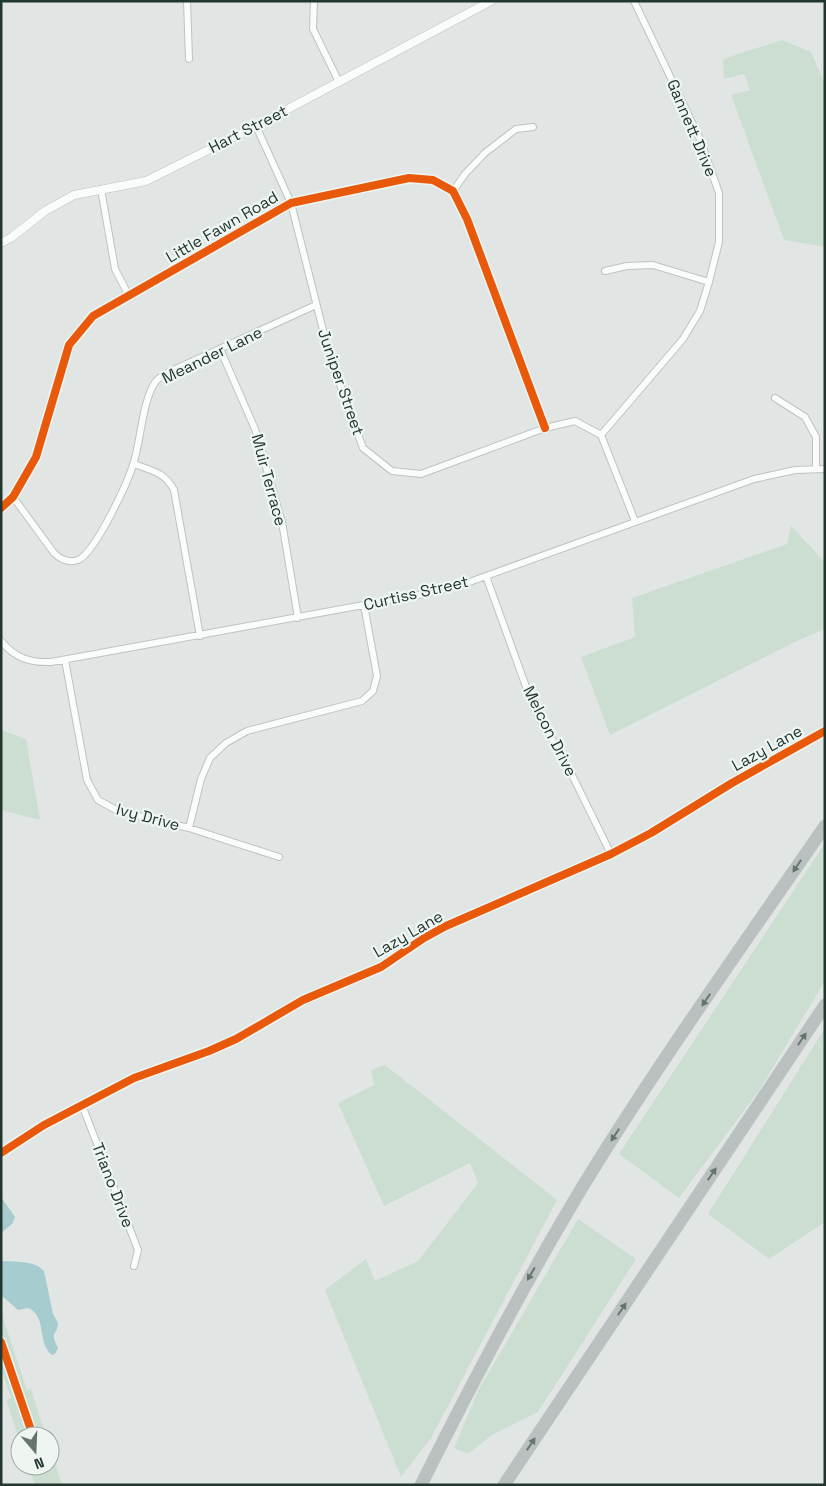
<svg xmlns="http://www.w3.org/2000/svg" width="826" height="1486" viewBox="0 0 826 1486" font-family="'Space Grotesk',sans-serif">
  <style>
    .green { fill: #ccded1 }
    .water { fill: #a6ccd0 }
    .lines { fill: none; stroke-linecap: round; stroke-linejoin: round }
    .minor-casing { stroke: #bec3c1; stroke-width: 8 }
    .tertiary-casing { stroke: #bec3c1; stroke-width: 9 }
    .motorway-casing { stroke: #bcc3c0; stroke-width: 13 }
    .minor { stroke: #fafbfb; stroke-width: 6 }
    .tertiary { stroke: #fafbfb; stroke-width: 8 }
    .motorway { stroke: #bac0bf; stroke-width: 11 }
    .cycleway-casing { stroke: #eff6f2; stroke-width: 11 }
    .cycleway { stroke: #e8590c; stroke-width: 8 }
    .oneway { fill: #667470 }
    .labels { text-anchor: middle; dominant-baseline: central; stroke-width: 4.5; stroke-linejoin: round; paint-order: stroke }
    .street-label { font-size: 16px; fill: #223630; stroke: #eff6f2 }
  </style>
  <rect width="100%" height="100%" fill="#e1e6e4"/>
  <!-- green -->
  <path class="green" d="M782,40L811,52L825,84V247L784,240L731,95L750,90L744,74L724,79L723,59Z
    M791,526L825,562V629L799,640L610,735L581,657L635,637L632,598L787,544Z
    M1,730L26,739L40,820L1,810Z
    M825,843V981L760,1089L679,1198L619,1154Z
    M825,1028V1222L769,1259L708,1214Z
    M385,1065L557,1200L431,1438L401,1477L325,1290L366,1259L375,1281L418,1261L478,1183L470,1163L384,1206L338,1103L374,1085L371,1070Z
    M578,1219L636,1259L538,1412L492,1435L468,1454L454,1448L478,1391Z
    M1,1312L27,1390L31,1389L46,1436H20V1441L6,1400L11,1398L1,1369Z
    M50,1448L62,1485H35L29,1466H50Z"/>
  <!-- water -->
  <path class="water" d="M1,1197L15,1217L12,1224L1,1233Z
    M1,1261C15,1262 34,1260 44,1271L53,1314L58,1323C57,1337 49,1330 58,1348L55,1354L52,1355C36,1342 48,1317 28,1308L18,1310L1,1295Z"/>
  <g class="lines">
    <!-- minor casing -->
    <g class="minor-casing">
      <path id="minor" d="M187,1L189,59
        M314,1L313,29L339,82
        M256,126L291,203L329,354L363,448L392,471L421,474L545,428L575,421L601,435L635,521
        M101,189L115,269L129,296
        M453,191L465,174L485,153L516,129L533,127
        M605,271L627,266L653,265L709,282
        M220,349L255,429L282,522L298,618
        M775,398L805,417L816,437V468
        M601,435L683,339L700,311L709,282L719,242V193L700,139L634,1
        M134,464C153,471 164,472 174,490L200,636
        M13,497L54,553C61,560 69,563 78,560C95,553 127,484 133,465C141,442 142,400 156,381C159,377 165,375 169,372L316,305
        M1,508L13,497L36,457L69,345L93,316L291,203L409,178L433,180L453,191L467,219L545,428
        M486,576L533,706L571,773L611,854
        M1,641C15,658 30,663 51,662L429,593L464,584L754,479L795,470L825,469
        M65,660L87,780L98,800L118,811L189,828L279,857
        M189,828L201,779L210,758L226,743L247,731L362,701L373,691L377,676L364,605
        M82,1105L138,1250L134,1266
        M1,1153L44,1125L134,1078L209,1051L236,1039L303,1000L381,967L424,938L446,926L611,854L651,833L732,783L825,731"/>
    </g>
    <!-- tertiary casing -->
    <g class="tertiary-casing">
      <path id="tertiary" d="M1,243L12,237L45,211L74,195L146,181L256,126L491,1"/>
    </g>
    <!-- motorway casing -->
    <g class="motorway-casing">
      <path id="motorway" d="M421,1485C475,1377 531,1270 594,1168C667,1051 747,939 825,826
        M504,1485L825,1005"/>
    </g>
    <!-- minor -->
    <use href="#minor" class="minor"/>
    <!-- tertiary -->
    <use href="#tertiary" class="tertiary"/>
    <!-- motorway -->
    <use href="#motorway" class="motorway"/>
    <!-- cycleway casing -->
    <g class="cycleway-casing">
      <path id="cycleway" d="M1,508L13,497L36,457L69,345L93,316L291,203L409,178L433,180L453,191L467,219L545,428
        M1,1153L44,1125L134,1078L209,1051L236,1039L303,1000L381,967L424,938L446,926L611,854L651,833L732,783L825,731
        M1,1342L33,1436"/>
    </g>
    <!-- cycleway -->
    <use href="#cycleway" class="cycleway"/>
  </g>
  <!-- one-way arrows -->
  <defs><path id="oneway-solid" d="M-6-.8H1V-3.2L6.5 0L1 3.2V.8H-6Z" transform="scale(1.25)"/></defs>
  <g class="oneway">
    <use href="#oneway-solid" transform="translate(797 866) rotate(124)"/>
    <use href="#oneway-solid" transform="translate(706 1000) rotate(124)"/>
    <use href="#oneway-solid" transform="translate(802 1039) rotate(-56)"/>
    <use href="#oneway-solid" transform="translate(615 1135) rotate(123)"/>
    <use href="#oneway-solid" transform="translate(712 1174) rotate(-56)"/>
    <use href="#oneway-solid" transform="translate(531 1274) rotate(120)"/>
    <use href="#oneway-solid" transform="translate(622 1309) rotate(-56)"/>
    <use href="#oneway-solid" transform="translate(531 1444) rotate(-56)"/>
  </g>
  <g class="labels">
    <!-- street labels -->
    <g class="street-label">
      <text transform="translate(692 128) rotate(67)">Gannett Drive</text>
      <text transform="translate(248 129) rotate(-27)">Hart Street</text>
      <text transform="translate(222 227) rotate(-30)">Little Fawn Road</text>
      <text transform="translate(212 355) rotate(-26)">Meander Lane</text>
      <text transform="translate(341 382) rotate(71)">Juniper Street</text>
      <text transform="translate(269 480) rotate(75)">Muir Terrace</text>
      <text transform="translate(416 593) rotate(-13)">Curtiss Street</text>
      <text transform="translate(550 731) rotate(63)">Melcon Drive</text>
      <text transform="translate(767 748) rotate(-29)">Lazy Lane</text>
      <text transform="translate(148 817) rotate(15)">Ivy Drive</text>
      <text transform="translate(408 934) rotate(-30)">Lazy Lane</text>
      <text transform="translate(113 1185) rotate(69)">Triano Drive</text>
    </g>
  </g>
  <!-- border -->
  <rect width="826" height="1486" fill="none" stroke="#223630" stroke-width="5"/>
  <!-- north arrow -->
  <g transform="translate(35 1451) rotate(161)"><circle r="24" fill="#eff6f2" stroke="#9da9a4"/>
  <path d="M0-4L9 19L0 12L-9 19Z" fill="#65746f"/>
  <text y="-8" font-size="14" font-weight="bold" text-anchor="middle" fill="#223630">N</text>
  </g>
</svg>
